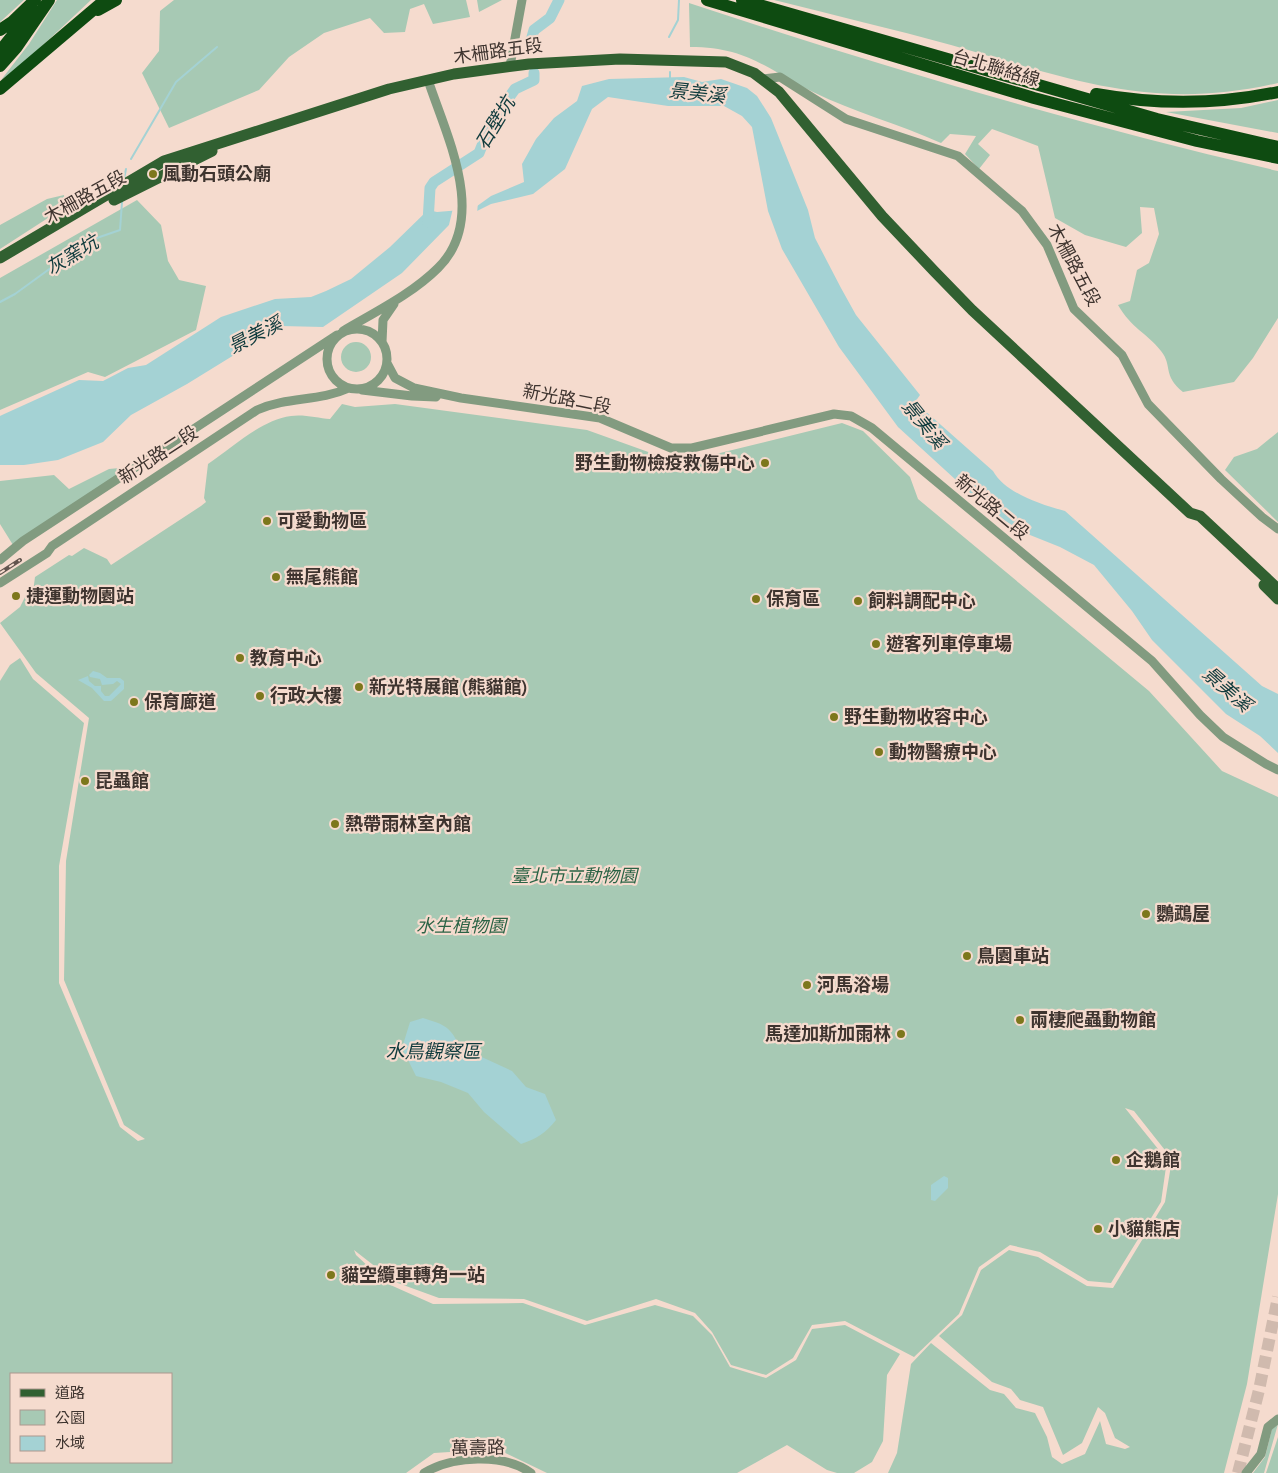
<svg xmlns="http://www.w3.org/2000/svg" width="1278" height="1473" viewBox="0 0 1278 1473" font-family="'Zilla Slab','Noto Sans TC',serif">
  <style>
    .green { fill: #a7c9b4; fill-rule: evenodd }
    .water { fill: #a4d2d4 }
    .pier { fill: #f5dbce }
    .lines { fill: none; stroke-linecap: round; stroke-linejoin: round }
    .stream { stroke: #a4d2d4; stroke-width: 2 }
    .river { stroke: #a4d2d4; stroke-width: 11 }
    .highway-tunnel { stroke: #d0baae; stroke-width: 12; stroke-dasharray: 12 6; stroke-linecap: butt }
    .minor { stroke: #829b80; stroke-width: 9 }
    .major { stroke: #316031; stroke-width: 11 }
    .highway { stroke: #0e4b11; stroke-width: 12 }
    .rail-casing { stroke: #62554e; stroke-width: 4 }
    .rail { stroke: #f5dbce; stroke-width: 2; stroke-dasharray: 5.5; stroke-linecap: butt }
    .poi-dot { fill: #7d771c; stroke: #f5dbce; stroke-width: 2 }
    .labels { text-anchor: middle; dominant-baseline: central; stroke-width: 4.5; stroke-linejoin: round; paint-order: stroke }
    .street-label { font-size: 18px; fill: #3e342f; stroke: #f5dbce }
    .poi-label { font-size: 18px; font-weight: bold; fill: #3e342f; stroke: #f5dbce; text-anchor: start }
    .park-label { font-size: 18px; font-style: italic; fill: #2a6345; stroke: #f5dbce }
    .water-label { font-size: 19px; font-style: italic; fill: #0e3a3c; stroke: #f5dbce }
  </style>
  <rect width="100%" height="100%" fill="#f5dbce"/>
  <!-- green -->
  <path class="green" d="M0,0H24L0,22Z
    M57,0H91L25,62L1,80L29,44Z
    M174,0H466L470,17L433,24L424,4L410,9L405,32L384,33L370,18L324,33L289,57L259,90L169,128L142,73L159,51L160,11Z
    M477,0H502L479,12Z
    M774,0H1278V83C1153,112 1070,79 951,45C893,29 833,15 774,0Z
    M689,3C883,67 1079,125 1278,171V318L1253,358L1234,382L1183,392C1162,375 1173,366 1161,351C1147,333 1131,328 1118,305L1130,301L1137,270L1149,263L1159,234L1154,208L1140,207L1142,233L1126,247L1085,235L1055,218L1038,146L992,129L978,144L990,155L979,169L965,154L976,136L950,134L941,143C899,124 854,112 813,92C766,69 748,47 690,47Z
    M1278,100V133L1166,112L1241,108Z
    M64,195L65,207L0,249V225L47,199Z
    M137,200L161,225L168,261L179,280L206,286L196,330L105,377L88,372L0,410V278Z
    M341 357a15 15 0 1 1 30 0a15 15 0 1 1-30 0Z
    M342,404L355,407L395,404L587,430L679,463L842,423L863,431L910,477L918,499L1149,691L1222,771L1278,797V1194L1247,1384L1224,1473H888L897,1453L911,1364L931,1343L990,1390L1004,1394L1016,1408L1035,1413L1047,1437L1052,1457L1062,1464L1085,1454L1100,1421L1106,1444L1125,1449L1130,1447L1115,1438L1105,1413L1098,1407L1082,1443L1063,1455L1043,1407L1020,1400L1011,1389L992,1382L939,1336L962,1315L981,1270L1009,1250L1038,1257L1087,1286L1113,1288L1165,1202L1172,1159L1134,1111L1125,1108L1167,1160L1161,1202L1111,1283L1088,1281L1040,1252L1010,1245L979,1267L959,1314L914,1357L845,1321L812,1325L793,1358L766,1375L731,1365L712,1332L695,1313L656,1299L587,1321L524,1299L439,1298L395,1282L354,1250L356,1255L386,1283L433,1304L523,1303L585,1325L655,1305L693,1316L712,1335L730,1367L766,1378L796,1360L812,1329L845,1325L900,1354L887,1375L883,1441L872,1462L854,1473H837L827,1470L787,1445L737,1473H547L497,1449L434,1453L406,1473H0V681L10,665L20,658L33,679L84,723L59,866V983L120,1127L138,1141L145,1139L124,1125L64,980L66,861L89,718L36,673L0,623L20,607L25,597L33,592L35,577L69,555L72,556L84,548L107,559L111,565L201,506L206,502L204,498L208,464C233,447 261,420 291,416C303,414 318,418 330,419ZM11,1374H171V1462H11Z
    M1278,432V522L1225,470L1234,457L1257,449Z
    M130,467L13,545L0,524V481L54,475L69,489L109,469Z
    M1278,1424L1264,1473H1253L1265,1457L1272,1429Z
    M1278,1437V1473H1266Z"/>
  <!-- water -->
  <path class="water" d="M684,77L702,82L721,79L747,88L757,96L771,118L808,210L815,238L841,288L856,315L920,395L915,402L993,471C1005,493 1042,505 1065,511L1262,686L1278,694V753L1260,736L1226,714L1152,640L1132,611L1094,565L1060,547L1025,533L991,512L898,427L839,347L782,249L768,211L752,127L742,116L724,106H668L608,97L592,109L565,169L533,194L491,204L449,225L402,273L323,327L281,326L187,384L131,415L103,442L58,460L24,465H0V416L2,415L79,380L103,381L128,368L146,365L221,317L275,299L311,297L326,291L351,279L390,247L428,210L437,212L473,209L491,196L524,182L522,164L536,139L554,118L577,101L582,86L609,79Z
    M93,671L100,673L107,678H120L124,681V689L111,701H104L92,688L78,680L88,676L89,681L95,686H101V691L105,696H109L121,684L117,681L113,684L102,685L100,679L90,677L89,675Z
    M423,1018C445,1025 450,1026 460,1047L512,1071L526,1087L545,1094L556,1120C546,1133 536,1139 521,1144L484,1112L468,1093L441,1082L416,1076L402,1048L410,1022Z
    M944,1176L948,1178V1188L935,1201L931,1200V1185Z"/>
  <!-- pier -->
  <path class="pier" d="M478,202L477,214L448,229L453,208L472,206Z"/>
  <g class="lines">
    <!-- stream -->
    <path class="stream" d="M669,37L678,20L679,0
      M670,72V80
      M131,159L176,82L217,47
      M124,179L126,169
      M0,302L15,294L88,241L120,230L122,202"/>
    <!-- river -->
    <path class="river" d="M530,44L534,30L550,18L559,0
      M428,222L430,188L434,182L479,153L492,121L515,89L534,80V73"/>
    <!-- highway-tunnel -->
    <path class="highway-tunnel" d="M1238,1473L1259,1390L1278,1297"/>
    <!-- minor -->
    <path class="minor" d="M510,66L522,0
      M763,79L780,77L846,119L958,156L1022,211L1047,245L1074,309L1122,355L1148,404L1221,479L1262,517L1278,529
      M327 359a30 30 0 1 1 60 0a30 30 0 1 1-60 0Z
      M343,331C375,312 412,294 438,268C489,218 446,135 428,80
      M382,342L383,320L394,304
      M387,363L395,378L414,388L461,398L600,418L671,448H692L834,414L851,416L872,428L1152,661L1200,715L1223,737L1266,764L1278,770
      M362,390L412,396L436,397
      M0,560L23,541L337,335
      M0,583L47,553L52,546L257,410C289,396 318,402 349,388
      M424,1473C452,1456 504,1453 531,1473
      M1246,1473L1261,1454L1268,1427L1278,1419"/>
    <!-- major -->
    <path class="major" d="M114,200L212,151
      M0,258L164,161L389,89L454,74L529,64L620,59L726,62L754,73L779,92L882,216L935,272L972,310L1190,513L1200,516L1278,589
      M1264,585L1278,599"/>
    <!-- highway -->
    <path class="highway" d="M707,0L1034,98L1197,141L1278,158
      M742,0L1157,119L1278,147
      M98,10L116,0
      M0,30L12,22L35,0
      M0,51L33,10
      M0,66L16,48L49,0
      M0,89L105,0
      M1096,94C1158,105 1216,105 1278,92"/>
    <!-- rail casing -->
    <g class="rail-casing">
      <path id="rail" d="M0,573L20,560"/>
    </g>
    <!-- rail -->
    <use href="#rail" class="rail"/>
  </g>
  <!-- markers -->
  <g class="poi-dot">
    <circle cx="153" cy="174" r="5"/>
    <circle cx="765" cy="463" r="5"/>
    <circle cx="267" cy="521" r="5"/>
    <circle cx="276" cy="577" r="5"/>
    <circle cx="16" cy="596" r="5"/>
    <circle cx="756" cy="599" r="5"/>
    <circle cx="858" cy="601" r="5"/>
    <circle cx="876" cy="644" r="5"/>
    <circle cx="240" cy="658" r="5"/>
    <circle cx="359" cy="687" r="5"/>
    <circle cx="260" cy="696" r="5"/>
    <circle cx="134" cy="702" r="5"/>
    <circle cx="834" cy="717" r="5"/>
    <circle cx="879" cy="752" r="5"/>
    <circle cx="85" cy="781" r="5"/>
    <circle cx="335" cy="824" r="5"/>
    <circle cx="1146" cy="914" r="5"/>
    <circle cx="967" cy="956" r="5"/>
    <circle cx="807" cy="985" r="5"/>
    <circle cx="1020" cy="1020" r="5"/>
    <circle cx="901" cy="1034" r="5"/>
    <circle cx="1116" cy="1160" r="5"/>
    <circle cx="1098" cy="1229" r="5"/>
    <circle cx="331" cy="1275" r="5"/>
  </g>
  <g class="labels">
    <!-- street labels -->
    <g class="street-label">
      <text transform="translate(498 51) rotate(-8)">木柵路五段</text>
      <text transform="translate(996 68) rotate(16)">台北聯絡線</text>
      <text transform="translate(85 197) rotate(-29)">木柵路五段</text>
      <text transform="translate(1074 265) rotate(62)">木柵路五段</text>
      <text transform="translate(567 399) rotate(11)">新光路二段</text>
      <text transform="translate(158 455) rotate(-33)">新光路二段</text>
      <text transform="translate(992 507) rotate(40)">新光路二段</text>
      <text transform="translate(478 1448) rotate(-1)">萬壽路</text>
    </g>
    <!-- poi labels -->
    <g class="poi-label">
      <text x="163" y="174">風動石頭公廟</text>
      <text x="755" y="463" text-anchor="end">野生動物檢疫救傷中心</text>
      <text x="277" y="521">可愛動物區</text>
      <text x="286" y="577">無尾熊館</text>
      <text x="26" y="596">捷運動物園站</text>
      <text x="766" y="599">保育區</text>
      <text x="868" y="601">飼料調配中心</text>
      <text x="886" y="644">遊客列車停車場</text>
      <text x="250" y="658">教育中心</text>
      <text x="369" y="687">新光特展館 (熊貓館)</text>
      <text x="270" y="696">行政大樓</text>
      <text x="144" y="702">保育廊道</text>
      <text x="844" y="717">野生動物收容中心</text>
      <text x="889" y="752">動物醫療中心</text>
      <text x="95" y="781">昆蟲館</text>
      <text x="345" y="824">熱帶雨林室內館</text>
      <text x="1156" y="914">鸚鵡屋</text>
      <text x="977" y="956">鳥園車站</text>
      <text x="817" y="985">河馬浴場</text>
      <text x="1030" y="1020">兩棲爬蟲動物館</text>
      <text x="891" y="1034" text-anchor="end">馬達加斯加雨林</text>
      <text x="1126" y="1160">企鵝館</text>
      <text x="1108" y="1229">小貓熊店</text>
      <text x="341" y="1275">貓空纜車轉角一站</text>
    </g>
    <!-- park labels -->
    <g class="park-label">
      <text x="574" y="876">臺北市立動物園</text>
      <text x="461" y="926">水生植物園</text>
    </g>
    <!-- water labels -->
    <g class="water-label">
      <text transform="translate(697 93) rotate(6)">景美溪</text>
      <text transform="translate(495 123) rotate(-59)">石壁坑</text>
      <text transform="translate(72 255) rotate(-31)">灰窯坑</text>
      <text transform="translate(255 335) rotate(-27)">景美溪</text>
      <text transform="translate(924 424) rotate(51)">景美溪</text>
      <text transform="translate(1227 689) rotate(41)">景美溪</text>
      <text x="433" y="1051">水鳥觀察區</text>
    </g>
  </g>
  <!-- legend -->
  <rect x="10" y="1373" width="162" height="90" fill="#f5dbce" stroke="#ac988e"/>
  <rect x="20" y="1389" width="25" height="8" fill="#316031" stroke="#ac988e"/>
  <text x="55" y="1398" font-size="15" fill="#3e342f">道路</text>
  <rect x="20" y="1410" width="25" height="15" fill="#a7c9b4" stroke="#ac988e"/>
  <text x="55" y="1423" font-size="15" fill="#3e342f">公園</text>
  <rect x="20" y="1436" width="25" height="15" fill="#a4d2d4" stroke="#ac988e"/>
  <text x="55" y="1448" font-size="15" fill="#3e342f">水域</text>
</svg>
